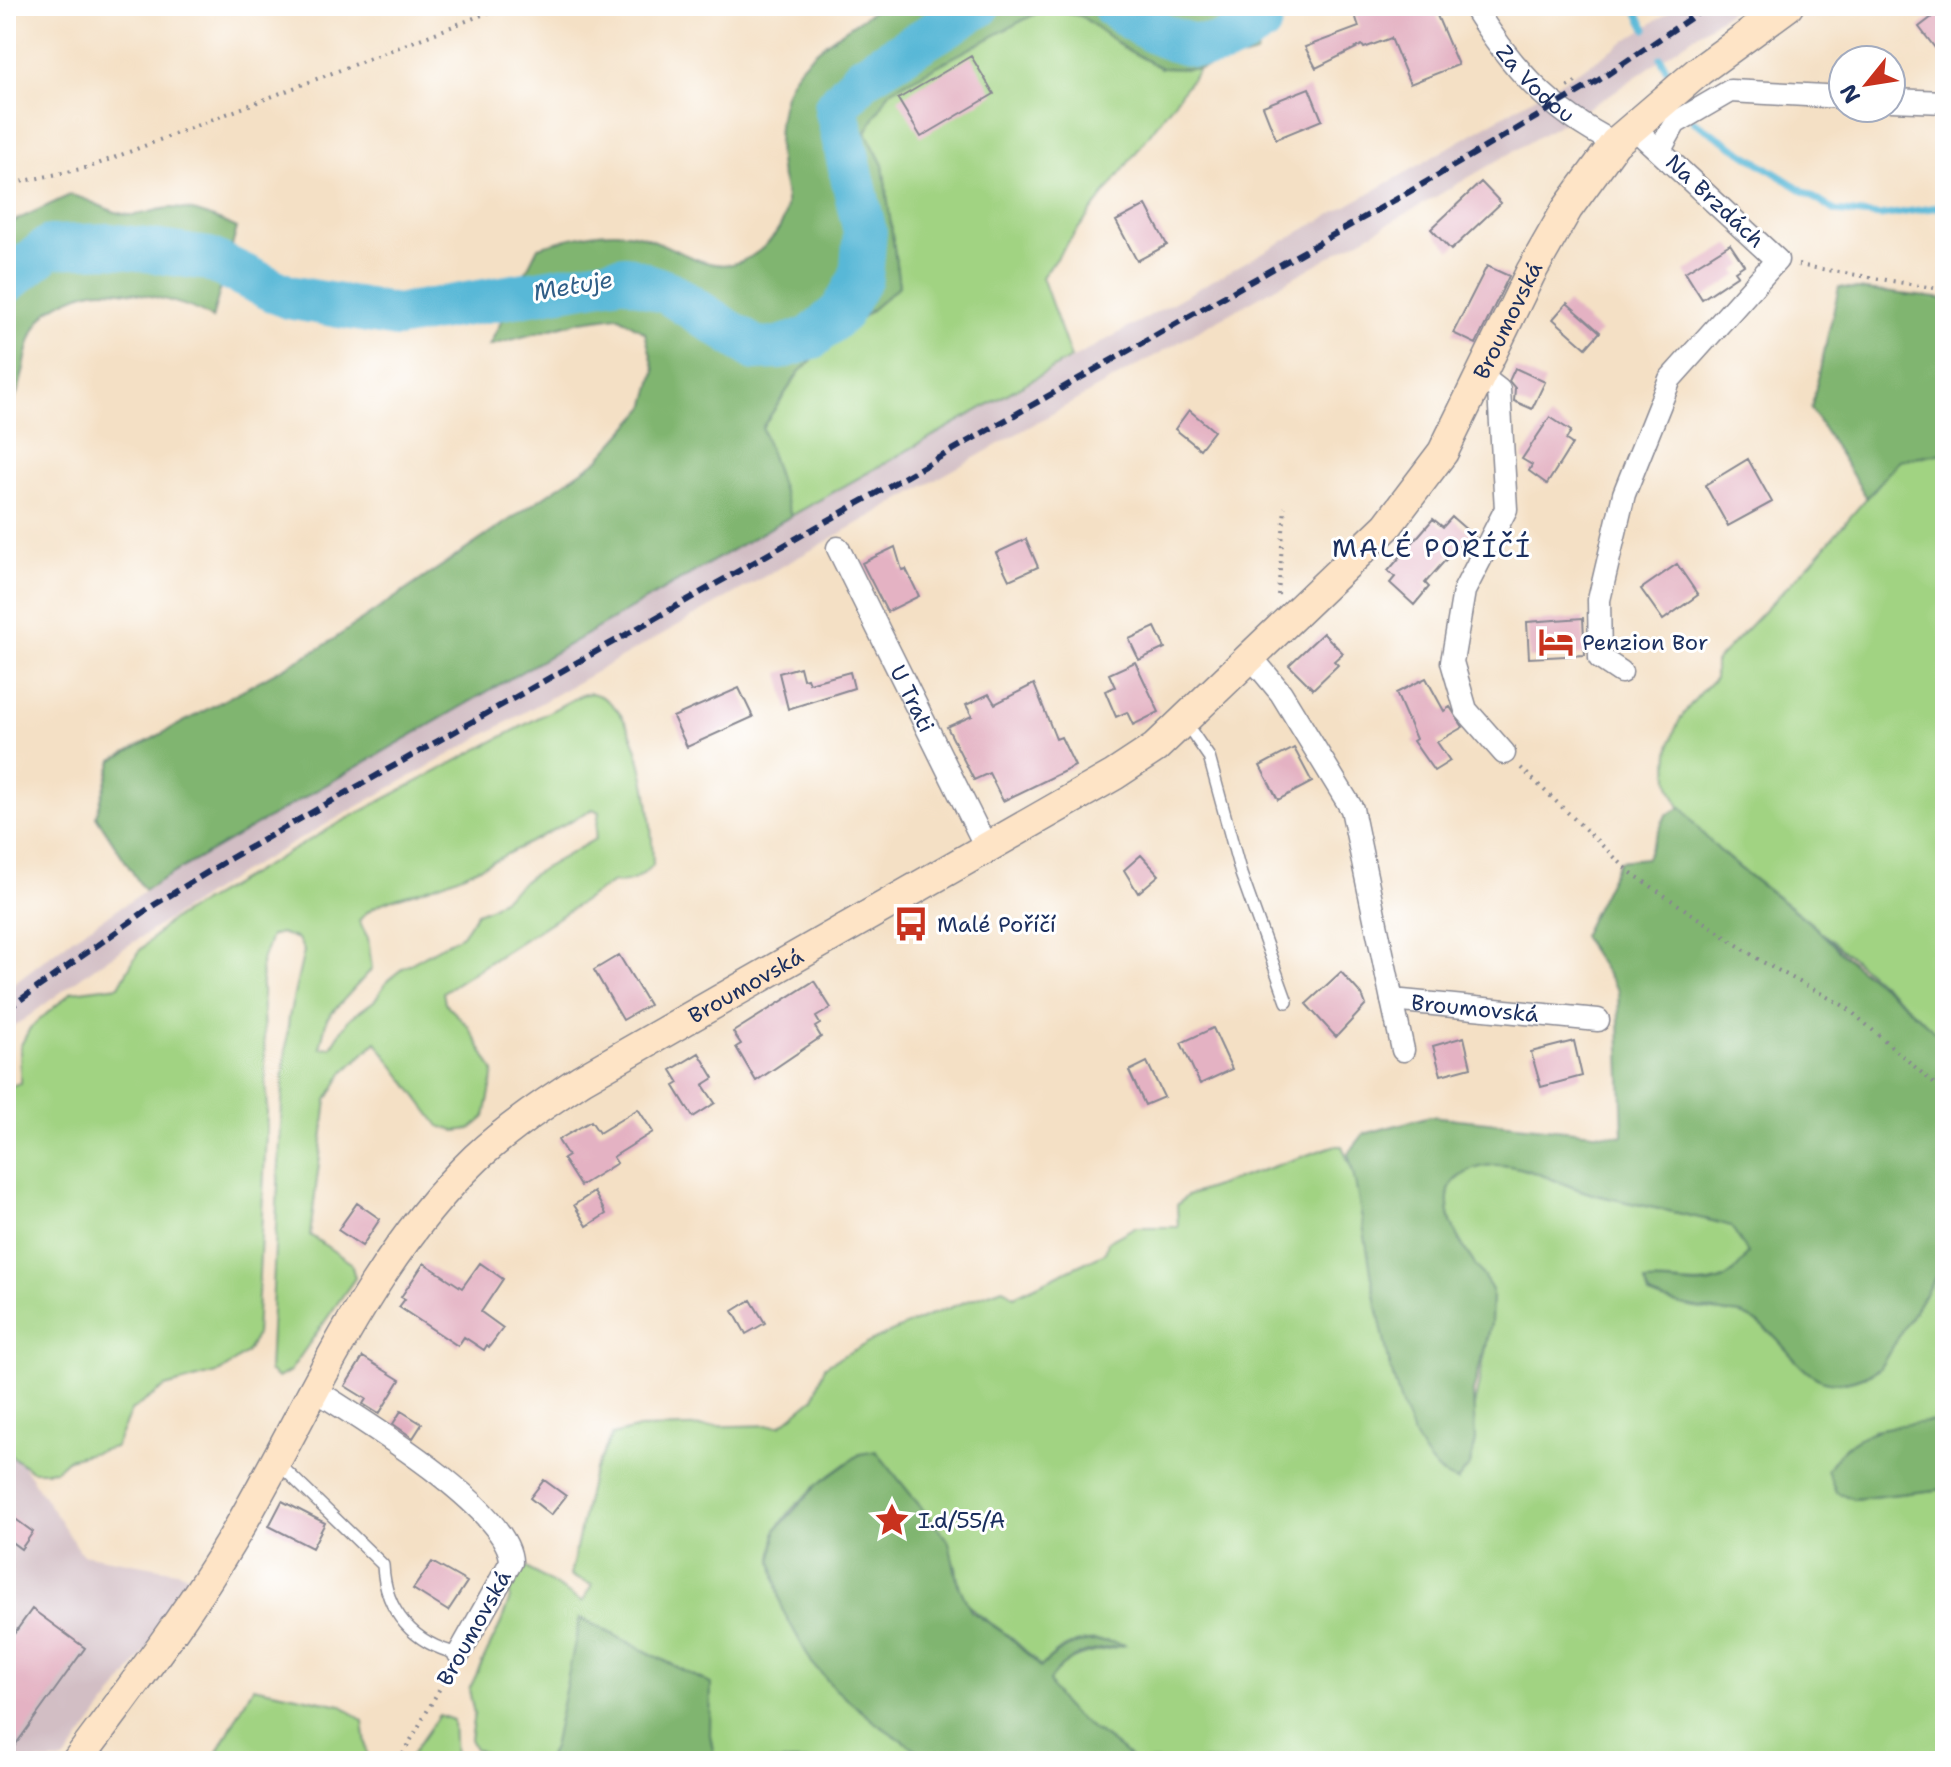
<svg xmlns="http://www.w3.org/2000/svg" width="1951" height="1767" viewBox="0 0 1951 1767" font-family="'Shantell Sans',sans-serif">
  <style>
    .industrial { fill: #d2bec4 }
    .green { fill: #a1d382; stroke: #5e8170; stroke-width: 2; fill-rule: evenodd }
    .forest { fill: #80b570; stroke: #4e7267; stroke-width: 2 }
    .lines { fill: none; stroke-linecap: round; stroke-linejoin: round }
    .stream { stroke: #59b8d7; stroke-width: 7 }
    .river { stroke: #59b8d7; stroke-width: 44 }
    .building { fill: #e4b2c3 }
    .service-casing { stroke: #888892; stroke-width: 14 }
    .minor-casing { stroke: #888892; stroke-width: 25 }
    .secondary-casing { stroke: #888892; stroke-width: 33 }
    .path { stroke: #888892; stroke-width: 4; stroke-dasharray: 2 6; stroke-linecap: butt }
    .service { stroke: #fff; stroke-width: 11 }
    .minor { stroke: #fff; stroke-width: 22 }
    .secondary { stroke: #fee4c6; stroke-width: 30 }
    .rail { stroke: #1b2f5e; stroke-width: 6; stroke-dasharray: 12 6; stroke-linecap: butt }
    .labels { text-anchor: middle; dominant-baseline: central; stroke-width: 6; stroke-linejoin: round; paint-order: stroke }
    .street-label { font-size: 22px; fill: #1b2f5e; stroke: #fff }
    .poi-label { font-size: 22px; fill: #1b2f5e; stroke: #fff; text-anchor: start }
    .water-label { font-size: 24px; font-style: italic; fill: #315f88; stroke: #fff }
    .quarter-label { font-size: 26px; letter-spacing: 2px; fill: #1b2f5e; stroke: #fff }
  </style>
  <rect width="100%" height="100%" fill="#fff"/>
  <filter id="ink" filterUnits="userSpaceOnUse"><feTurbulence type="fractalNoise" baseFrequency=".0125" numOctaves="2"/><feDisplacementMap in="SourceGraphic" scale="16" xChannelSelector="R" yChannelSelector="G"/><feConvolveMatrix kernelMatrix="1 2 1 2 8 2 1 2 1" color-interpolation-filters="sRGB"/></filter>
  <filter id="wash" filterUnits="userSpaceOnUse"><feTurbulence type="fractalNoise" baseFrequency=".006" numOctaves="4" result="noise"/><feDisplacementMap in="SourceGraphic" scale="32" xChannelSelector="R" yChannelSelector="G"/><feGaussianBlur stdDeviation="1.8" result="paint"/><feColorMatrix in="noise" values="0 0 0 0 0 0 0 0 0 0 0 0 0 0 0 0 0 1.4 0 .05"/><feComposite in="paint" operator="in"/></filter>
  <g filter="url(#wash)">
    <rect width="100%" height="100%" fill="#f4e0c5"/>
    <!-- industrial -->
    <path class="industrial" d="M1678,6H1738L1608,96L1425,203L240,873L95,967L6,1033V989L74,937L222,842L791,516L1407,172L1589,65Z
      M6,1440L82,1554L177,1571L199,1579L64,1761H6Z"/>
    <!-- green -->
    <path class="green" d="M1044,9L1081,15L1124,48L1161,68L1199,69L1042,277L1071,358L791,516L762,428L800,371L899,286L883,165L865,132L889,91Z
      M1945,453V1041C1902,1000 1857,963 1812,924C1775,892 1673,829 1669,778C1664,732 1684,709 1715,678V662L1816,557L1899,460Z
      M591,693C644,704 652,821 653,865C641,877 630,885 613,882L443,992L445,1003L468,1026L494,1072L485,1117L471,1129L455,1131L439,1126L376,1042L343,1073L327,1100L310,1235L351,1263L355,1278L290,1371L278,1378L269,1371L283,1081L289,1017L304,951L298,939L280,933L271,936L261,963L267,1113L256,1336L246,1353L220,1372L165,1387L131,1411L115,1447L68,1459L56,1470L45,1471H32L6,1452V1088L20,1083V1047L30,1028L72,992L119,986L138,952L170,921L341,822L581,695ZM593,809L599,812L595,839L532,875L492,907L477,913L462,935L403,968L388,980L374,1001L349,1019L331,1047L320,1048L327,1018L372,969L368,938L359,921C372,902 398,898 419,891C480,872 537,838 593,809Z
      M1333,1146H1342L1359,1186L1378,1311L1396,1386L1470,1465L1475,1440L1473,1411L1491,1324L1492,1290C1476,1262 1441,1228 1449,1191C1452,1175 1480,1165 1494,1165C1528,1164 1562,1186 1593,1194C1639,1206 1685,1213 1731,1226L1749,1253C1720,1300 1690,1278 1645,1282L1649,1295C1674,1300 1698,1307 1722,1312C1730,1314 1739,1312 1746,1316C1800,1342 1801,1412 1879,1369L1945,1261V1420L1873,1430L1854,1499L1945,1489V1761H1133C1106,1731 1065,1721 1048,1681C1069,1651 1093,1654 1124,1645C1090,1636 1065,1639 1041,1667C1031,1656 1021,1646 1010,1637C978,1611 961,1613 956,1567L876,1452L860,1454L817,1485L792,1509L776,1530L772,1560L782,1609L876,1723L933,1761H715L710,1735V1684L581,1618L553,1748L546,1761H504L475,1749L470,1739L474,1714L469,1690L501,1623L510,1598L509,1583L520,1564L583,1602L592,1585L570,1576L592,1476L612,1435L639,1428L781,1425L814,1398L825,1366C881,1333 942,1310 1003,1288L1014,1296L1105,1253L1108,1242L1135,1227H1178L1177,1205L1187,1196Z
      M253,1687L341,1705L363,1721L368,1761H213Z
      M439,1715L453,1720L455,1761H407Z"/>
    <!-- forest -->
    <path class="forest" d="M880,6H1271L1256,54L1199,69L1161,68L1124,48L1081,16L1044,9L890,91L866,132L883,165L899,286L800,371L762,428L791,516L144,890L96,816L113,760L322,647L598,460L645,408L655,371L645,333L618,316L581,321L489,346L538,247C566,239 599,229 628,233C662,237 697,270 732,264C757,259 786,231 786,205C787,193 782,180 780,169C776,140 778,99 795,74C815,45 852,27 880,6Z
      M70,195C91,198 107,213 129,215C143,216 157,208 172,208C191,208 219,219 237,228L212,319C193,303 118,286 93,291C79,294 54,304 44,316C20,343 29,386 6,413V225Z
      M1839,287L1945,299V453L1899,460L1867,498L1811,409Z
      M1682,807C1714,856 1765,886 1810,923C1826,936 1839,952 1855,965C1889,991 1914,1011 1945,1041V1261L1879,1369C1800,1412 1800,1341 1746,1316C1739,1312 1730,1314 1722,1312C1696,1309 1673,1305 1650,1295L1645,1282C1689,1279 1721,1301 1748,1253L1731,1226C1685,1213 1639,1206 1593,1194C1562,1186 1528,1164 1494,1165C1480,1165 1452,1175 1449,1191C1441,1228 1476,1262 1492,1290L1491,1324L1473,1392L1475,1440L1470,1465L1457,1481C1383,1462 1370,1219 1348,1154L1364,1134L1430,1116L1623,1136L1618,991L1582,936L1619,861L1646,858L1666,815Z
      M1945,1420V1489L1854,1499L1836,1492L1827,1470C1853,1424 1898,1426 1945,1420Z
      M876,1451L949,1542L958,1584L971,1611L1007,1635L1041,1667C1067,1641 1090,1636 1126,1645C1094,1650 1067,1652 1049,1681C1064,1721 1106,1731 1133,1761H933L876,1723L835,1689L812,1663L782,1609L772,1560L776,1530L817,1485L860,1454Z
      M580,1618L711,1684L710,1735L715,1761H546L553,1748Z"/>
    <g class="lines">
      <!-- stream -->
      <path class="stream" d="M1634,6L1646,29
        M1661,58L1666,69
        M1693,121L1835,211L1880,216L1945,206"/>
      <!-- river -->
      <path class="river" d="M1114,6C1141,27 1185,53 1220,44C1234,40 1248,30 1260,23L1264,6
        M6,282L50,247L110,245L209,259L288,297L397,316L625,277L669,293L756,349L779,348L811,338L841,312L861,277L865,232L836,107L864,76L979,6"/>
    </g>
    <g id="blocks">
      <!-- building -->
      <path class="building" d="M1352,6H1433L1458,65L1410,84L1391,38L1364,48L1362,45L1316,68L1305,47L1359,27Z
        M1945,7V61L1919,27Z
        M971,56L994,94L921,137L898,99Z
        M1309,88L1322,120L1276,139L1263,106Z
        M1481,182L1501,203L1451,250L1431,229Z
        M1146,205L1167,245L1137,261L1116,221Z
        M1730,244L1744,265L1735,271L1738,275L1702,299L1685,272Z
        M1487,266L1509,276L1476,344L1453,333Z
        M1567,303L1600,332L1586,348L1553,319Z
        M1515,368L1545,382L1532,409L1514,401L1515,388L1509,381Z
        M1189,410L1214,431L1200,449L1175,429Z
        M1550,417L1571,431L1566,440L1572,444L1547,484L1529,471L1532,465L1522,459Z
        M1748,459L1772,502L1728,526L1705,485Z
        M1452,517L1476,538L1467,554L1458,546L1425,583L1429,587L1414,605L1390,583L1395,577L1388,571L1433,519L1443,527Z
        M1026,539L1038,567L1009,580L996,553Z
        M895,547L902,570L906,569L919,596L887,612L862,563Z
        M1677,564L1698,595L1663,620L1641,589Z
        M1583,618L1585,655L1529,658L1527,622Z
        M1155,627L1165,648L1139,660L1129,639Z
        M1323,633L1343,653L1334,661L1338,665L1313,689L1289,665Z
        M1135,662L1159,712L1133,725L1127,712L1116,717L1105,691L1115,687L1109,674Z
        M800,667L803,679L807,678L809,683L850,672L854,688L788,709L779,673Z
        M1426,678L1444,711L1450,707L1463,727L1437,742L1450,761L1434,771L1413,741L1416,739L1396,693Z
        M1034,684L1056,739L1061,737L1075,766L1003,801L989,773L974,780L947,727L972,716L966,705L989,694L995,704Z
        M739,688L753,717L687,747L673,717Z
        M1294,748L1312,782L1278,800L1260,766Z
        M1141,855L1159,875L1138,893L1124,870Z
        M619,955L649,1005L623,1020L594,970Z
        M1341,972L1362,995L1366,1005L1336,1037L1306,1004Z
        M814,981L831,1008L816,1017L820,1024L815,1027L821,1037L756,1081L736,1047L741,1044L733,1032Z
        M1213,1028L1232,1069L1200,1084L1181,1043Z
        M1464,1037L1471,1067L1441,1075L1433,1046Z
        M1574,1041L1582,1076L1541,1087L1531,1052Z
        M699,1053L714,1078L703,1085L715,1103L693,1117L674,1086L679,1083L671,1070Z
        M1147,1062L1164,1097L1145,1105L1129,1071Z
        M638,1109L653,1132L613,1157L617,1163L580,1186L563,1159L568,1156L558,1140L591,1121L599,1133Z
        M594,1192L606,1214L587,1226L574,1205Z
        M357,1203L380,1219L362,1246L338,1230Z
        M424,1263L462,1288L480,1263L503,1279L481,1312L503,1328L489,1347L487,1345L484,1350L464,1337L458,1346L399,1307L405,1299L401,1297Z
        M751,1300L765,1323L746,1334L733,1311Z
        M363,1357L400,1380L379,1414L363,1404L366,1399L345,1386Z
        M401,1411L422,1424L413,1438L393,1424Z
        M544,1480L566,1496L551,1515L530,1498Z
        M282,1501L325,1523L312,1548L269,1526Z
        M6,1512L33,1532L21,1549L6,1538Z
        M432,1562L467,1582L448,1611L413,1589Z
        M32,1609L85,1648L6,1758V1645Z"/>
    </g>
  </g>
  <g filter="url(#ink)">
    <use href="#blocks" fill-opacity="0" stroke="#888892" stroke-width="2"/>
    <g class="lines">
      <!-- service casing -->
      <g class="service-casing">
        <path id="service" d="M1185,722L1209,757L1241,874L1287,1002
          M278,1463L383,1565C385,1612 414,1644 459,1654"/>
      </g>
      <!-- minor casing -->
      <g class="minor-casing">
        <g id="minor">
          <path id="s1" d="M1473,6C1511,67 1549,110 1615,143"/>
          <path d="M1891,100L1945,102"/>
          <path d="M1660,150L1675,123L1730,91L1843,97"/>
          <path d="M1482,377L1499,390L1506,509L1464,591L1452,662L1466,710L1504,753"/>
          <path id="s2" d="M838,548L986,847"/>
          <path id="s3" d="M1252,658L1281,693L1352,809L1392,1000L1598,1020"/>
          <path d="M1621,672L1600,658L1599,600L1624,494L1670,379L1777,260L1632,126"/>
          <path d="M1392,1000L1403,1050"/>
          <path d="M312,1388C355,1416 511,1509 511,1562L459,1654"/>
        </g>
      </g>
      <!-- secondary casing -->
      <g class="secondary-casing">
        <g id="secondary">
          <path id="s4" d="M77,1761C132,1687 189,1613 236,1533C311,1405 367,1263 476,1158C508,1128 546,1103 582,1079L1114,775L1155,748L1387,526L1443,452L1531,272L1567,209L1615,143L1699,71L1788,6"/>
        </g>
      </g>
      <!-- path -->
      <path class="path" d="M1567,87L1579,80
        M6,185L90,167L505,6
        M1798,265L1945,290
        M1278,595L1285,507
        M1521,768L1630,872L1761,961L1846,1007L1945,1093
        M399,1761L448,1674"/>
      <!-- service -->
      <use href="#service" class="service"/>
      <!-- minor -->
      <use href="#minor" class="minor"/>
      <!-- secondary -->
      <use href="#secondary" class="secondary"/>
      <!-- rail -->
      <path class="rail" d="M6,1010L154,905L231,858L1416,188L1599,80L1708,6"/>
    </g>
  </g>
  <!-- icons -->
  <defs>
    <g id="hotel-bare" transform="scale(2.76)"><path d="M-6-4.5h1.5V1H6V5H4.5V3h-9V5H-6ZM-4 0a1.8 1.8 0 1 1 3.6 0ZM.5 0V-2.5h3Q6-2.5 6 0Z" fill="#c8321e" stroke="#fff" stroke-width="2.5" paint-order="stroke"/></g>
    <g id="bus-bare" transform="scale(2.76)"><path d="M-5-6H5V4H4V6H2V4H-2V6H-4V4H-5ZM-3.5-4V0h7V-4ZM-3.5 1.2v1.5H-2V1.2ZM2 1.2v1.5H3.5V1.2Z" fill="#c8321e" stroke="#fff" stroke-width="2.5" paint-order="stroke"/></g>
    <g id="sight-bare" transform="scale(2.76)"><path d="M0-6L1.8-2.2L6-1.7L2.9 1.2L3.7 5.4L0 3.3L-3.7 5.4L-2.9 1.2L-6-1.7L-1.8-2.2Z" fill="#c8321e" stroke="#fff" stroke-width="2.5" paint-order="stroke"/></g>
  </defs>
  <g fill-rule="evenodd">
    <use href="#hotel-bare" x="1556" y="642"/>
    <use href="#bus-bare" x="911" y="924"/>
    <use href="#sight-bare" x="892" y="1520"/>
  </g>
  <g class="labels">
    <!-- street labels -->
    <g class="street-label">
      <text stroke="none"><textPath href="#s1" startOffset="100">Za Vodou</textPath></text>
      <text transform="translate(1715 201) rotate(43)">Na Brzdách</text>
      <text stroke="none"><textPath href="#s4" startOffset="2080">Broumovská</textPath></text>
      <text stroke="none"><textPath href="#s2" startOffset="168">U Trati</textPath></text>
      <text stroke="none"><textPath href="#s4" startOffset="1046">Broumovská</textPath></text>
      <text stroke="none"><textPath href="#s3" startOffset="460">Broumovská</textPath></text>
      <text transform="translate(474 1628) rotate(-61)">Broumovská</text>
    </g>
    <!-- poi labels -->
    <g class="poi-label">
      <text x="1582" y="642">Penzion Bor</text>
      <text x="937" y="924">Malé Poříčí</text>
      <text x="918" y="1520">I.d/55/A</text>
    </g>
    <!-- water labels -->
    <g class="water-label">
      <text transform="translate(573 286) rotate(-10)">Metuje</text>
    </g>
    <!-- quarter labels -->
    <g class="quarter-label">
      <text x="1432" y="547">MALÉ POŘÍČÍ</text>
    </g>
  </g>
  <!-- margin -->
  <rect width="1951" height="1767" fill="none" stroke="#fff" stroke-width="32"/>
  <!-- north arrow -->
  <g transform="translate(1867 84) rotate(240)"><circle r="38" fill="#ffffff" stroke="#a4acbf" stroke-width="2"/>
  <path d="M0-6L14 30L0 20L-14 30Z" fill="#c8321e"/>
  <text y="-12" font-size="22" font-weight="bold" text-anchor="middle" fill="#1b2f5e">N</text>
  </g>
</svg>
